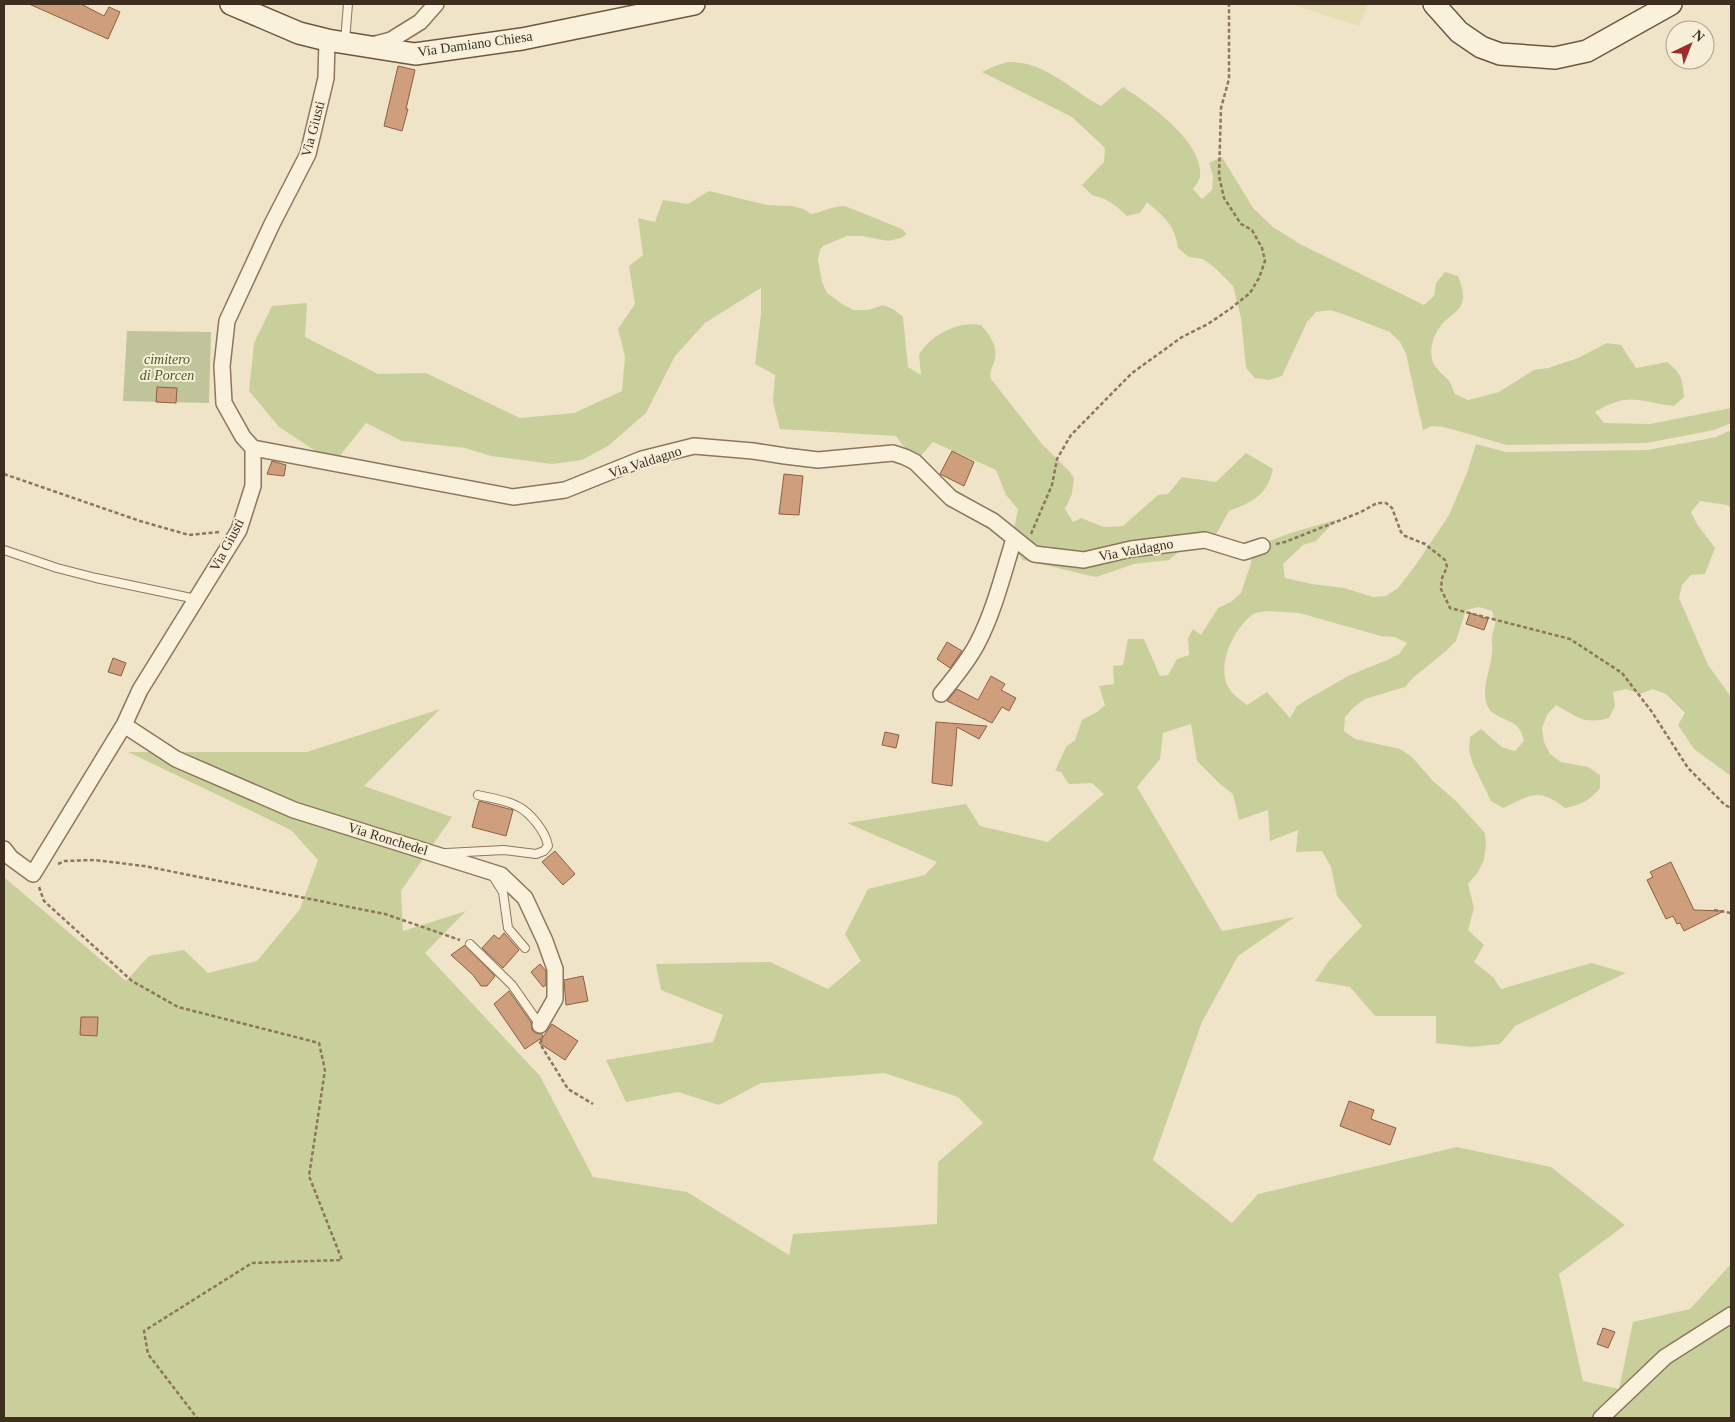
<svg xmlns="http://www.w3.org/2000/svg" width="1735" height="1422" viewBox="0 0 1735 1422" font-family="Georgia,serif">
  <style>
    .farmland { fill: #e6deb5 }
    .green { fill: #c9cf9b; fill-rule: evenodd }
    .cemetery { fill: #bfc49a }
    .building { fill: #cf9f7d; stroke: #8d5f41 }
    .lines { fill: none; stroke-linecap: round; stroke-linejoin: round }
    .lane-casing { stroke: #8d765c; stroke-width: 10 }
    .street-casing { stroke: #8d765c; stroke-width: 18 }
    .secondary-casing { stroke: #6f573f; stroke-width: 24 }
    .path { stroke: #8d765c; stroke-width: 2.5; stroke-dasharray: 4 2.5; stroke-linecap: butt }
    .lane { stroke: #faf1dc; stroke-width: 8 }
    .street { stroke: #faf1dc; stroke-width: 15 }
    .secondary { stroke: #faf1dc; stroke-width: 21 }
    .labels { text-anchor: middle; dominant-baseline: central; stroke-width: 4; stroke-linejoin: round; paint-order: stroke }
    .street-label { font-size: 14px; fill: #3d2e20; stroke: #f7eed8 }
    .park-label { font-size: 14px; font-style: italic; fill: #4d5a26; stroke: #f7eed8 }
  </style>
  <rect width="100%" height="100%" fill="#f0e4c8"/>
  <!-- farmland -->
  <path class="farmland" d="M1297,4H1368L1359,26L1296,6Z"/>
  <!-- green -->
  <path class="green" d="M1008,62C1045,61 1071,90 1101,106L1123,87C1148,103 1204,142 1200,176C1200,180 1196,185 1193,189L1202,199L1212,190L1213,176L1209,163L1222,157L1253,208L1273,227L1300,244L1424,305L1434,296L1436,283L1445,272L1458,276C1461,285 1465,294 1462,303C1459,312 1449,316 1443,323C1435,332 1429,346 1432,359C1434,368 1443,374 1448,380C1452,384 1453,390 1455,394L1468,400L1499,392L1534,370L1548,368L1578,358L1607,343L1621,345L1636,368L1667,362C1682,374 1682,378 1684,397L1674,406C1638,402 1630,391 1595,412L1604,423L1650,424L1731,408V423L1714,430L1647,443L1507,445L1444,427L1432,426L1423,430L1406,354L1400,342L1390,332L1343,314L1330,310L1316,312L1307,322L1282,376L1269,380L1255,378L1246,368L1241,318L1233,286L1214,267L1203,259L1189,257L1178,248C1175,225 1164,217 1147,202L1140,213L1127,216L1117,207L1105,199L1092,195L1082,185L1104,162L1105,148L1072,117L982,72L995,66Z
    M709,191L767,205L792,206L804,209L811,214C823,212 832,206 845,206L902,229L907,234L901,238L888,241L862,236H847L823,246L820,250L818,260L822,282L827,293L842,304L854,310H868L883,305L893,309L903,317L908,367L921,375L919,355C930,335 958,321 981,325C989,334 998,346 995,359C993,367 989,371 991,379L1042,444L1070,472L1074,478L1072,494L1065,509L1073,522L1081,518L1104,527L1123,526L1158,495L1168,494L1182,477L1216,482L1246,453L1273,469C1267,495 1253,502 1229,511L1215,536L1190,542L1169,560L1134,564L1096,577L1023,560L1011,544L1018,509L1006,495L996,470L933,442L915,462L896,436L780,429L773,402L775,375L755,364L761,314V288L705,323L675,356L646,413L608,446L582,460L552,464L491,456L465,448L402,441L366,423L334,463L279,427L249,391L254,343L272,306L307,303L305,337L378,374L426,373L520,418L574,413L622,391L625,357L618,329L635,304L629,266L643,255L638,218L655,222L663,200L688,204Z
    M1731,430V508L1727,505L1700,501L1691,512L1697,524L1715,548L1705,574L1691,575L1682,585L1679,598L1708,665L1731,697V776L1694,749L1678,725L1685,713L1666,694L1653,689L1640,694L1626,689L1613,692L1615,706L1609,718C1583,725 1578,717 1556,705L1547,715L1542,728L1544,742L1550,754L1561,762L1588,767L1600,775V788C1590,800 1581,805 1565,808C1538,787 1531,795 1503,808L1491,801L1473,764L1469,751L1470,737L1481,729L1502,747L1515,751L1524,741C1523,737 1521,731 1518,727C1507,717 1490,718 1486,702C1482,686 1491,669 1492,652C1493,647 1491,642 1492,637C1494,623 1498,628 1492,611L1479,607L1466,610L1456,641L1446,651L1414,677L1405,687L1365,699L1354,707L1345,717L1344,731L1355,739L1400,749L1412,757L1433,781L1457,802L1485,833L1486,846L1484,860L1478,872L1468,884L1474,908L1468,930L1484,945L1474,962L1493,977L1501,989L1591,963L1626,973L1515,1026L1500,1044L1471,1047L1436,1043V1016H1375L1350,987L1315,981L1329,961L1362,926L1337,896L1331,867L1322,851L1296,852L1298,830L1270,841L1268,810L1239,820L1233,794L1221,785L1197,761L1191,724L1163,733L1160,759L1137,787L1222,931L1295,917L1238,956L1202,1022L1153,1160L1232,1223L1258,1194L1457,1147L1551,1167L1625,1225L1559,1274L1583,1381L1619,1389L1633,1322L1690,1309L1731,1264V1418H4V877L126,981L149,956L184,950L208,973L257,961L300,909L318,860L291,830L128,752H307L440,709L364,786L452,817L401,891L403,931L466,911L425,953L540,1076L593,1177L687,1192L789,1255L793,1234L937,1224L938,1162L983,1123L958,1097L884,1073L761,1083L719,1105L678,1092L626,1102L606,1060L713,1042L723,1015L661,990L656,964L770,962L828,989L861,961L845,934L868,889L925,875L937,862L847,823L966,804L980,826L1048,842L1104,794L1092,783L1069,784L1061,772L1055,771L1066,747L1075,740L1082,720L1097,712L1105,705L1099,686L1114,684L1113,666L1123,665L1128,639H1144L1160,676L1168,675L1177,659L1189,655L1188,638L1193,629L1201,635L1218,608L1231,602L1241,593L1251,563L1253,542C1267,544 1278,537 1291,533C1306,528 1321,524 1336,520L1316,541L1303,545L1283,564L1285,578L1312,584L1344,588L1373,597L1386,596L1398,588L1415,566L1449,515L1467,473L1476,444L1506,452L1647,450L1696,441L1716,437ZM1267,611L1299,613L1381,636L1395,637L1407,643L1399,654L1387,660L1348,676L1308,699L1297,706L1290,718L1267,692L1247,705C1238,698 1227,691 1225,678C1221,657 1235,628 1252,615C1256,612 1262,612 1267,611Z"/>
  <!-- cemetery -->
  <path class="cemetery" d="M127,331L211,332L209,403L123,401Z"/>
  <!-- building -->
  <path class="building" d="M29,4H81L104,16L109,7L120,12L108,39Z
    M398,66L415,70L406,109H408L402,131L384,126Z
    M157,387L177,388L176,403L156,402Z
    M952,451L974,462L964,486L940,474Z
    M272,461L286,465L284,476L267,474Z
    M784,474L803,476L799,515L779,514Z
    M1470,613L1488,619L1484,630L1466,624Z
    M947,642L962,651L950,668L937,659Z
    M113,658L126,663L121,676L108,672Z
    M991,676L1005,684L1001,690L1016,698L1009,711L1002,707L992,723L947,701L957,689L978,700Z
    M936,722L987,726L979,739L957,727L952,786L932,783Z
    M885,732L899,735L896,748L882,745Z
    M479,801L513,810L506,836L472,827Z
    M555,851L575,874L563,885L542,862Z
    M1671,862L1694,910L1724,911L1684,931L1680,923L1677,924L1673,916L1666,919L1647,880L1653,877L1650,872Z
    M504,933L519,950L503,968L482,948L494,935L499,939Z
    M465,945L495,976L487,986H481L473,975L451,955Z
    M540,964L546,971V985L543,987L531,972Z
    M583,976L588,1001L566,1005L564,980Z
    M509,991L531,1022L532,1030L536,1033L542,1034L543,1037L525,1049L494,1004Z
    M81,1017H98L97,1036L80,1035Z
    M552,1024L578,1041L565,1060L539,1043Z
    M1349,1101L1374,1110L1371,1119L1396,1128L1390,1145L1340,1126Z
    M1603,1328L1615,1332L1608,1348L1597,1344Z"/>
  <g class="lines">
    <!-- lane casing -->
    <g class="lane-casing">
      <path id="lane" d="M345,41L348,4
        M4,550L57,568L96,578L196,599
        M446,853L504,850L536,854L544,851L548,846C546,832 530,812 517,806C506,800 490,798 478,795
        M491,873L503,892L508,928L525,948
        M470,944L512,985L540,1025"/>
    </g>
    <!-- street casing -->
    <g class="street-casing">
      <path id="street" d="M372,45L391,40L420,22L436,4
        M253,448L513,497L565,490L642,459L694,446L753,451L785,456L818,460L893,453L905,457L915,462L951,498L993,521L1034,554L1084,560L1131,549L1205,540L1244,552L1262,546
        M941,694C954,678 967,663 977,644C994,612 1003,574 1014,539
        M124,725L176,759L294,810L501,875L525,898L545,941L555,969V999L540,1025
        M4,849L11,858L33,874L124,725L140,690L239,530L253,486V448L243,437L224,403L222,366L227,321L272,224L308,154L326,78L327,40
        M1601,1418L1665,1357L1731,1315"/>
    </g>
    <!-- secondary casing -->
    <g class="secondary-casing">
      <path id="secondary" d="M231,4L299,33L327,40L415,54L522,39L694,4
        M1434,4L1459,32L1481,47L1500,54L1555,58L1587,51L1671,4"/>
    </g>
    <!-- path -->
    <path class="path" d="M4,474L140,521L189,535L220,532
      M1031,534L1052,485L1057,459L1071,435L1132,373L1182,337L1208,324L1230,309L1250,293L1259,278L1265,261L1262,248L1252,230L1241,224L1224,198L1219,176L1221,108L1229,79V4
      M1276,544L1285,542L1361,512L1377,503H1386L1392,508L1401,532L1405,536L1425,544L1445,560L1447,567L1442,578L1441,589L1450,608L1570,639L1622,673L1652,712L1688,768L1725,805L1731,808
      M58,864L65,861L94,860L144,866L385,914L460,940
      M39,887L44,901L132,981L178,1007L319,1043L325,1070L309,1176L342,1260L252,1263L144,1331L148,1354L197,1418
      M1714,910L1731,913
      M541,1039L542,1047L568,1089L593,1104"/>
    <!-- lane -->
    <use href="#lane" class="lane"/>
    <!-- street -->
    <use href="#street" class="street"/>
    <!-- secondary -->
    <use href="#secondary" class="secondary"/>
  </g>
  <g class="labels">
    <!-- street labels -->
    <g class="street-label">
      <text transform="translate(475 44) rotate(-8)">Via Damiano Chiesa</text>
      <text transform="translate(313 129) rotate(-75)">Via Giusti</text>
      <text transform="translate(645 462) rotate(-18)">Via Valdagno</text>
      <text transform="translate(227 545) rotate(-62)">Via Giusti</text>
      <text transform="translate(1136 550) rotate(-10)">Via Valdagno</text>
      <text transform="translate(388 839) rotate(17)">Via Ronchedel</text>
    </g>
    <!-- park labels -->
    <g class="park-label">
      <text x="167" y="359">cimitero<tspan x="167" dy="16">di Porcen</tspan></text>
    </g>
  </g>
  <!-- border -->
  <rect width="1735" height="1422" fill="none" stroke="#3d2e20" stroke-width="10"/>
  <!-- north arrow -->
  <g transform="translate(1690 45) rotate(43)"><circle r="24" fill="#f7eed8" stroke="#ada18e"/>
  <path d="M0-4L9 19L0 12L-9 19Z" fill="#9e2a2b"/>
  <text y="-8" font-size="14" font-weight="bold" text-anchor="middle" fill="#3d2e20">N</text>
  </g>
</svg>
